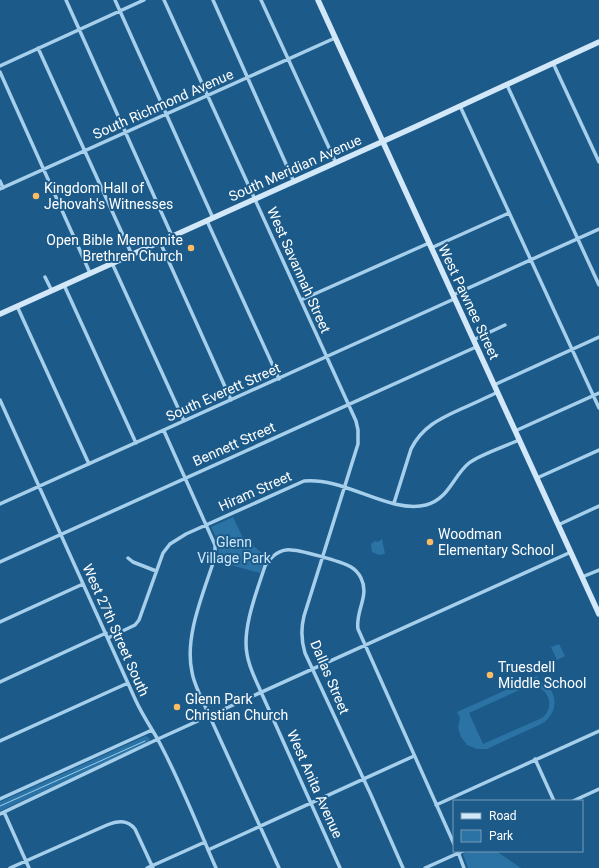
<svg xmlns="http://www.w3.org/2000/svg" width="599" height="868" viewBox="0 0 599 868" font-family="Roboto,sans-serif">
  <style>
    .green { fill: #2c73a5; fill-rule: evenodd }
    .lines { fill: none; stroke-linecap: round; stroke-linejoin: round }
    .stream { stroke: #9ce; stroke-width: 1 }
    .minor { stroke: #a6cfec; stroke-width: 3.5 }
    .secondary { stroke: #d2e8f9; stroke-width: 5.5 }
    .poi-dot { fill: #fdbc63; stroke: #1c5a89; stroke-width: 1.5 }
    .labels { text-anchor: middle; dominant-baseline: central; stroke-width: 4; stroke-linejoin: round; paint-order: stroke }
    .street-label { font-size: 14px; fill: #fff; stroke: #1c5a89 }
    .poi-label { font-size: 14px; fill: #fff; stroke: #1c5a89; text-anchor: start }
    .park-label { font-size: 14px; fill: #cbe6f9; stroke: #1c5a89 }
  </style>
  <rect width="100%" height="100%" fill="#1c5a89"/>
  <!-- green -->
  <path class="green" d="M233,517L243,538L266,556L260,573L217,561C220,547 218,540 211,527Z
    M382,539L385,554L379,555L372,552L371,544L375,541L378,542Z
    M559,644L565,656L557,660L551,647Z
    M537,676C540,684 545,683 550,689C559,701 554,717 541,724L487,749H477L467,745L461,737L458,728L460,718L457,712ZM528,686C547,684 557,706 542,718L483,744L469,713Z
    M146,736L149,738L150,740L149,742L0,811V802Z
    M469,851H496L521,868H468L463,854Z"/>
  <g class="lines">
    <!-- stream -->
    <path class="stream" d="M0,806L145,741"/>
    <!-- minor -->
    <path class="minor" d="M66,0L172,236
      M115,0L213,218
      M164,0L356,421L358,430V444L304,616C301,628 301,640 305,653L371,795L403,868
      M213,0L294,182
      M261,0L336,163
      M38,48L132,255
      M553,63L599,162
      M0,66L144,0
      M0,72L90,273
      M507,85L599,285
      M460,106L599,408
      M0,181L3,188
      M0,189L335,38
      M207,221L279,379
      M160,242L231,400
      M431,248L509,213
      M112,263L184,421
      M45,277L52,291
      M64,285L136,443
      M453,295L599,229
      M301,300L429,243
      M17,306L89,464
      M473,340L505,325
      M494,385L599,337
      M0,400L136,701C142,714 150,726 157,738C180,780 197,825 216,868
      M164,431L215,545V557C204,592 184,636 192,672C193,679 196,686 199,693L279,868
      M515,431L599,393
      M537,478L599,450
      M394,503L411,449C422,427 439,419 461,409C473,404 485,398 498,392
      M0,504L454,299
      M558,525L599,506
      M128,558L133,562L156,571
      M0,562L476,347
      M582,577L599,570
      M0,622L83,584
      M108,638L135,625L139,620L163,553L170,544L186,534L304,481C345,477 389,514 426,505C449,499 453,476 469,463C479,455 506,446 519,440
      M0,682L106,633
      M0,741L128,683
      M535,759L554,801
      M0,799L152,730
      M573,801L599,789
      M436,805L599,731
      M4,812L29,868
      M0,814L158,739L571,552
      M208,850L414,756
      M458,852L464,868
      M10,868L107,825C117,821 127,819 135,829L153,868
      M147,868L205,842
      M340,868L261,692C256,680 249,668 247,654C242,628 257,591 265,566C269,559 277,551 286,550C295,548 343,562 351,567C356,570 359,574 361,578C370,596 355,611 358,629L454,844
      M425,868L463,851"/>
    <!-- secondary -->
    <path class="secondary" d="M318,0L599,614
      M0,314L417,126L599,42"/>
  </g>
  <!-- markers -->
  <g class="poi-dot">
    <circle cx="36" cy="196" r="4"/>
    <circle cx="191" cy="248" r="4"/>
    <circle cx="430" cy="542" r="4"/>
    <circle cx="490" cy="675" r="4"/>
    <circle cx="177" cy="707" r="4"/>
  </g>
  <g class="labels">
    <!-- street labels -->
    <g class="street-label">
      <text transform="translate(163 104) rotate(-24)">South Richmond Avenue</text>
      <text transform="translate(295 168) rotate(-24)">South Meridian Avenue</text>
      <text transform="translate(299 270) rotate(66)">West Savannah Street</text>
      <text transform="translate(469 302) rotate(65)">West Pawnee Street</text>
      <text transform="translate(223 392) rotate(-24)">South Everett Street</text>
      <text transform="translate(234 444) rotate(-24)">Bennett Street</text>
      <text transform="translate(255 491) rotate(-24)">Hiram Street</text>
      <text transform="translate(116 630) rotate(66)">West 27th Street South</text>
      <text transform="translate(330 677) rotate(67)">Dallas Street</text>
      <text transform="translate(315 784) rotate(66)">West Anita Avenue</text>
    </g>
    <!-- poi labels -->
    <g class="poi-label">
      <text x="44" y="188">Kingdom Hall of<tspan x="44" dy="16">Jehovah's Witnesses</tspan></text>
      <text x="183" y="240" text-anchor="end">Open Bible Mennonite<tspan x="183" dy="16">Brethren Church</tspan></text>
      <text x="438" y="534">Woodman<tspan x="438" dy="16">Elementary School</tspan></text>
      <text x="498" y="667">Truesdell<tspan x="498" dy="16">Middle School</tspan></text>
      <text x="185" y="699">Glenn Park<tspan x="185" dy="16">Christian Church</tspan></text>
    </g>
    <!-- park labels -->
    <g class="park-label">
      <text x="234" y="542">Glenn<tspan x="234" dy="16">Village Park</tspan></text>
    </g>
  </g>
  <!-- legend -->
  <rect x="453" y="800" width="130" height="52" fill="#1c5a89" stroke="#779cb8"/>
  <rect x="461" y="813" width="20" height="6" fill="#d2e8f9" stroke="#779cb8"/>
  <text x="489" y="820" font-size="12" fill="#ffffff">Road</text>
  <rect x="461" y="830" width="20" height="12" fill="#2c73a5" stroke="#779cb8"/>
  <text x="489" y="840" font-size="12" fill="#ffffff">Park</text>
</svg>
